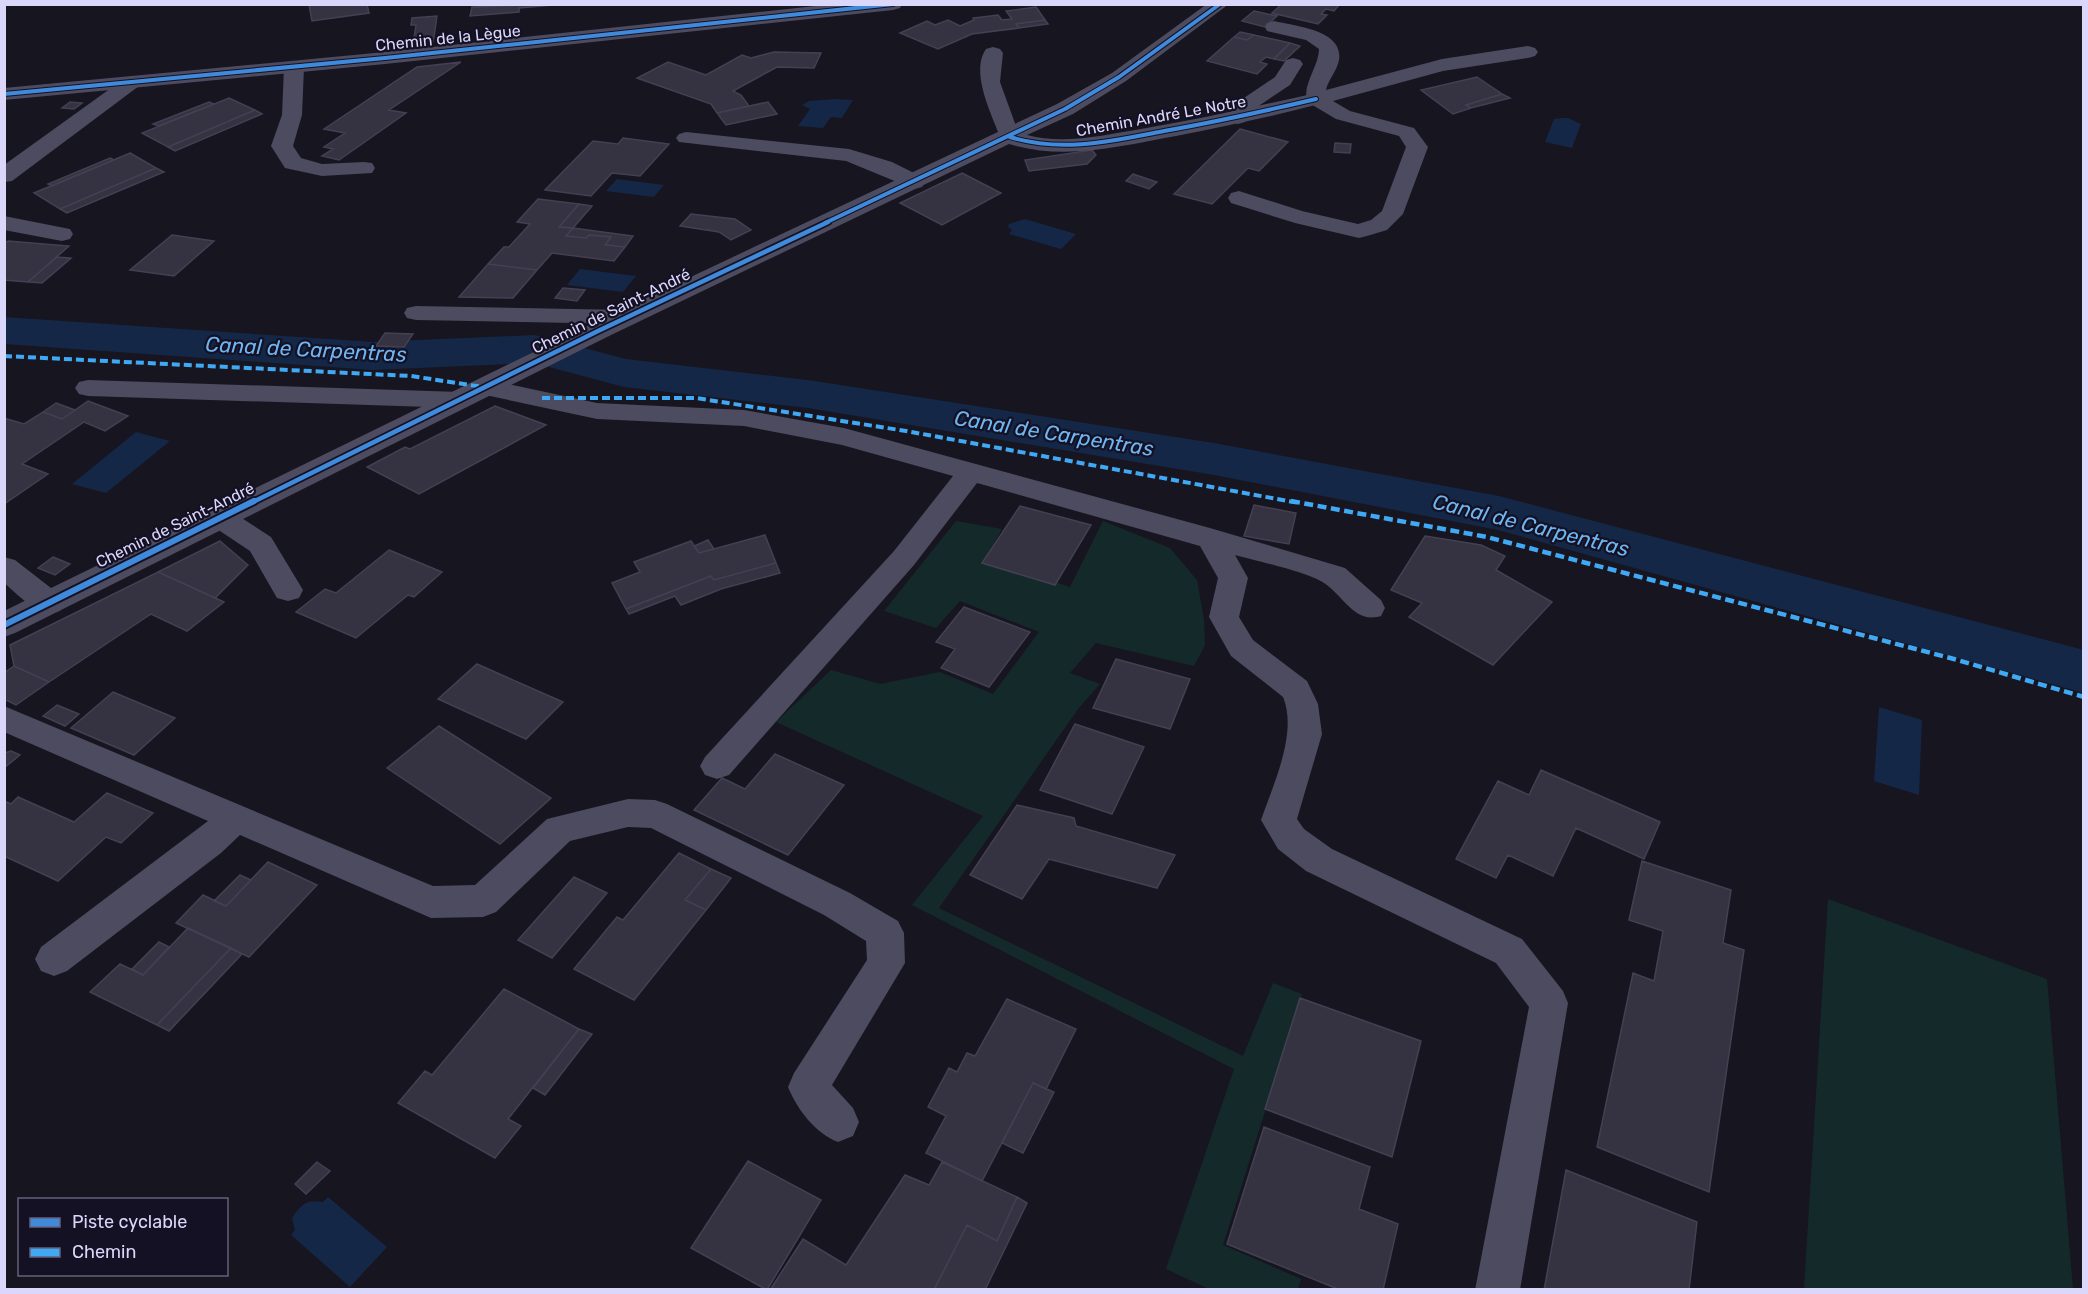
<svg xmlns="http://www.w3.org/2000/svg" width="2088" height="1294" viewBox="0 0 2088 1294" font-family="Rubik,sans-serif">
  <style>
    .green { fill: #142a2a }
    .water { fill: #152746 }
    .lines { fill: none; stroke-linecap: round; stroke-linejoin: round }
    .canal { fill: #152746; fill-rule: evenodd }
    .building { fill: #353342; stroke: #434053; stroke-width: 1.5 }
    .service { fill: #4c4b5f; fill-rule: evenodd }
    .minor { fill: #4c4b5f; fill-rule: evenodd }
    .quiet-far1 { stroke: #3fa9f5; stroke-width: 4; stroke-dasharray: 8 4; stroke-linecap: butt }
    .quiet { stroke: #3fa9f5; stroke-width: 4.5; stroke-dasharray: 9 4.5; stroke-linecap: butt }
    .cycleway-far2-casing { stroke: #141124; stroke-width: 6 }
    .cycleway-far1-casing { stroke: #141124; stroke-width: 8 }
    .cycleway-casing { stroke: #141124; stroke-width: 10 }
    .cycleway-far2 { stroke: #408adc; stroke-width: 4 }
    .cycleway-far1 { stroke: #408adc; stroke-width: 4.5 }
    .cycleway { stroke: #408adc; stroke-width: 6 }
    .labels { text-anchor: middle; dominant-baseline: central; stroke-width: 4.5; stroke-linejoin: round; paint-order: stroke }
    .far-street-label { font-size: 16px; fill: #dbd7fb; stroke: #141124 }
    .water-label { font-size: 21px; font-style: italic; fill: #6eb5f2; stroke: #141124 }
  </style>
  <rect width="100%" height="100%" fill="#171520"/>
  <!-- green -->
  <path class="green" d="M956,521L1002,529L985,559L1070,587L1103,521L1170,548L1197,580L1204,620L1205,645L1194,666L1096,643L1070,673L1100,684L1078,709L939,908L1243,1056L1273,983L1302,994L1223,1245L1301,1279L1298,1289H1209L1166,1269L1234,1069L912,905L983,816L776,722L831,670L880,684L940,672L993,694L1039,632L960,601L936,628L884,611Z
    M1828,899L2047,979L2073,1289H1804Z"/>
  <!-- water -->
  <path class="water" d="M835,99L853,100L842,118L831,117L823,128L798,126L810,109L802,105L809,101Z
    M1563,118H1568L1581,124L1572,148L1545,142L1554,119Z
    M617,179L664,185L654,197L606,191Z
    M1025,219L1076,234L1061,249L1009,234L1012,230L1008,227L1009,224Z
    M580,269L636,276L623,292L567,285Z
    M136,432L170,441L106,493L72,484Z
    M1879,707L1922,720L1919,795L1874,781Z
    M328,1197L387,1247L350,1287L291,1235L295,1230L292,1218C301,1204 307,1199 323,1202Z"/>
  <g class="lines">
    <!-- canal -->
    <path class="canal" d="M4,317L373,342L535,335L626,359L808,380L1214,443L1499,496L2084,650V693L1498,530L1214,475L808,408L624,387L534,363L373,370L4,344Z"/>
  </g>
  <!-- building -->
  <path class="building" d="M302,4H367L369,13L312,21L309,5Z
    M565,4L519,8V12L470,16L472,7Z
    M1282,4H1340L1334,11L1326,9L1321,14L1327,15L1318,24L1272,13Z
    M1036,7L1045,20L1016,24L1019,28L972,34L938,49L900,33L927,21L935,25L948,20L960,26L974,20L973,18L998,15L1002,20L1012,19L1006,11Z
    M1254,11L1277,16L1265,27L1242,21Z
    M437,16L433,43L413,44L416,25H411L412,18Z
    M1045,20L1048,24L1019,28L1016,24Z
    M1240,32L1254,35L1247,40L1234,37Z
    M1254,35L1290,43L1274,59L1266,57L1260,62L1267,64L1257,74L1207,61L1234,37L1247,40Z
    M1290,43L1300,46L1284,61L1274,59Z
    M774,52L821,53L814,68L777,67L733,91L741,95L749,106L717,113L711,104L637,78L668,62L706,75L742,55L751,58Z
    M461,62L389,110L406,113L339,160L322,156L333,149L324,147L345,133L324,129L417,67Z
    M1477,77L1502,94L1466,105L1471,108L1453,114L1421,90Z
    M1502,94L1510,98L1471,108L1466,105Z
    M229,98L255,110L168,147L142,133Z
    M70,102L82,103L74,109L62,108Z
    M209,102L214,104L158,126L153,124Z
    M768,102L777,114L726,125L717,113Z
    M255,110L262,114L175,151L168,147Z
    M1240,129L1288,142L1259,171L1248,168L1212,204L1174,194Z
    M623,138L669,144L640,176L612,173L591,196L545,190L593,141L618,144Z
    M1335,143L1351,144L1350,153L1334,152Z
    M1092,150L1096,155L1087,164L1029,171L1025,160Z
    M130,153L156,168L60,209L34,193Z
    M110,158L114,160L52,186L48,184Z
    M156,168L164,172L67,213L60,209Z
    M962,173L1001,193L942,225L900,203Z
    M1133,174L1157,182L1149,189L1126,181Z
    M538,199L579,204L559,227L573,228L566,236L586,238L589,235L611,237L605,245L625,247L614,261L552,253L537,270L488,264L504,247H509L530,224L517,222Z
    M579,204L592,206L573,228L559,227Z
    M691,214L735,219L751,230L731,240L719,232L680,226Z
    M573,228L633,236L625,247L605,245L611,237L589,235L586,238L566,236Z
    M172,235L214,241L174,276L130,270Z
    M8,241L69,246L28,282L4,280V244Z
    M57,257L71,258L42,283L28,282Z
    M488,264L537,270L513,298L459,297Z
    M563,288L585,290L577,301L555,298Z
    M385,333L413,334L404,347L376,346Z
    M88,401L128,416L105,431L84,422L22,464L48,474L4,504V418L24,424L43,412L62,419Z
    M56,403L75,410L62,419L43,412Z
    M495,406L546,425L419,494L367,467L405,447L410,449Z
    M1254,505L1296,513L1289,544L1244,536Z
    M1020,506L1091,525L1055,585L982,563Z
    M765,535L776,563L714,580L711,576L626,609L612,583L640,572L634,562L691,541L699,553Z
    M1425,536L1481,545L1505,556L1496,570L1552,602L1493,665L1409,617L1422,603L1391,590Z
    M708,540L714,549L699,553L694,546Z
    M220,541L248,565L215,598L158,572Z
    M389,550L442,572L414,597L408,595L356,638L296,612L325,589L336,593Z
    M53,557L70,564L55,575L38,568Z
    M776,563L780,573L721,589L681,605L675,596L629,614L626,609L711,576L714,580Z
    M158,572L224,602L187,631L151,614L49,682L14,666L10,645Z
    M964,607L1030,632L989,687L941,668L955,649L936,642Z
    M1116,659L1190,679L1170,729L1093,708Z
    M477,664L563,702L526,739L438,699Z
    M14,666L49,682L16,705L4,699V673Z
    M113,692L175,718L134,755L71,728Z
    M57,705L79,714L65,726L43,716Z
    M1075,724L1144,747L1112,814L1040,790Z
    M439,726L551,798L500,844L387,768Z
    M11,751L20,755L4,768V753Z
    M775,754L844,785L788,855L694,810L722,778L745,789Z
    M1541,770L1660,822L1644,859L1576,828L1553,876L1508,855L1496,878L1456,859L1498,781L1529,795Z
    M107,793L153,813L121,843L106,837L58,881L4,856V801L11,804L18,797L74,822Z
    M1017,805L1074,818L1076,826L1175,855L1157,888L1049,859L1022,899L970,875Z
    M679,853L711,869L685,900L706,910L634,1000L574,969L617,917L623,920Z
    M1642,861L1731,890L1723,943L1744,950L1709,1192L1597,1147L1633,973L1654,981L1663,931L1629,920Z
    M268,862L317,885L249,957L176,923L203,895L226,906Z
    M711,869L731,878L706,910L685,900Z
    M240,875L251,880L226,906L214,901Z
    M574,877L607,893L552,958L518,940Z
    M188,928L231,948L157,1025L90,992L120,964L143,975Z
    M159,942L169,947L143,975L132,969Z
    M231,948L242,954L169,1031L157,1025Z
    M504,989L579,1029L508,1119L521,1126L495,1158L398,1103L425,1071L432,1075Z
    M1300,998L1421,1041L1392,1157L1265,1109Z
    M1007,999L1076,1029L1046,1089L1033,1083L982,1181L926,1153L946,1116L928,1107L949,1068L957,1072L967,1053L975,1056Z
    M579,1029L592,1034L545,1095L533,1088Z
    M1033,1083L1054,1092L1023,1153L1002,1143Z
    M1264,1127L1370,1167L1359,1209L1398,1224L1383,1290H1340L1227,1244Z
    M748,1161L821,1200L767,1290L691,1248Z
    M317,1162L330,1171L306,1194L295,1184Z
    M942,1162L1017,1197L997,1241L967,1225L934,1290H770L803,1239L846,1265L905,1175L929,1185Z
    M1566,1170L1697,1222L1689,1290H1544Z
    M1017,1197L1027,1203L985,1290H934L967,1225L997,1241Z"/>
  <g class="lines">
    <!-- service -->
    <path class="service" d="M1274,21C1295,26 1344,30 1339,60C1337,71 1328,80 1326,90L1442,59L1528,46L1535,48L1538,52L1535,56L1528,58L1443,71L1333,101L1350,111L1414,128L1428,147L1403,214L1387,230L1367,236L1359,238L1295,223L1231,203L1228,198L1231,193L1239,191L1302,211L1358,224L1371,220L1382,211L1406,147L1399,136L1336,119L1309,103C1299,89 1319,67 1319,49L1306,40L1267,31L1265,27L1267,23Z
      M993,47L1000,49L1003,53L1000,82L1020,137L1017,141L1010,143L1003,141L1000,137C991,113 970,72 986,49Z
      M1293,58L1300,60L1303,64L1290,85L1251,111L1245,122L1238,124L1231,122L1228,118L1235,104L1275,77L1286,60Z
      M294,61L301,63L304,67L302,115L293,146L301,158L322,164L364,162L372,163L375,168L372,173L322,176L285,168L271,146L282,115L284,67L287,63Z
      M132,76L139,78L142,82L139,86L12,181L4,182V165L125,78Z
      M686,132L849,149L892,162L922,177L925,182L922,187L914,189L846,161L679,142L676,138L679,134Z
      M4,216L70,229L73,234L70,239L62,241L4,230Z
      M416,306L627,310L636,312L639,317L636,322L627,324L416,320L407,318L404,313L407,308Z
      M485,379L597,403L744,410L844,428L1210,528L1345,568L1381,600L1385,608L1381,616C1354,624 1344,596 1324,583C1308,572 1256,561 1235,555L1248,578L1239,617L1253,640L1307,681L1318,704L1322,734L1297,819L1304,829L1332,849L1522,939L1563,991L1568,1003L1520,1290H1475L1529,1007L1496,963L1306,871L1278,849L1261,820C1273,785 1298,733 1283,697L1231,656L1209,617L1218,578L1200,546L977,483L914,565L729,775L717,779L705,775L700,766L705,757L894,551L953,476L842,445L744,426L597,419L476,393L472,387L476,381Z
      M88,380L460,392L469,394L473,400L469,406L460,408L88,396L79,394L75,388L79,382Z
      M221,508L231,511L271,537L303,590L299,598L288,601L277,598L250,551L211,525L207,518L211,511Z
      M4,557L15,560L60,595L64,603L60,611C37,617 21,597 4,583Z
      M4,706L433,886L475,885L547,819L628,799L655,800L667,804L850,893L898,921L904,933L905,963L832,1085L853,1108L859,1122L853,1136L838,1142C815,1133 797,1109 788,1087L794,1073L867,960L866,941L824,915L651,828L628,827L570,841L496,912L483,917L431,918L240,835L221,853L67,971L54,976L41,971L35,959L41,947L208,821L4,732Z"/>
    <!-- minor -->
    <path class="minor" d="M834,4H902L900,8L893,10L385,64L4,100V88L385,52Z
      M1207,4H1229L1126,81L1073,114L1027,135C1064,145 1104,135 1141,129C1200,119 1258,106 1316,93L1323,95L1327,99L1323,103C1275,116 1225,126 1176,136C1121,146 1064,161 1009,144L607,337L15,633L4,637V611L589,325L1057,104L1112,73Z"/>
    <!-- quiet-far1 -->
    <path class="quiet-far1" d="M4,356L411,376L483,387
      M542,398H696L906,431L1299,503"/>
    <!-- quiet -->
    <path class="quiet" d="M1291,501L1487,537L1954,659L2084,697"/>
    <!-- cycleway-far2 casing -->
    <g class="cycleway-far2-casing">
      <path id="cycleway-far2" d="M4,94L385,58L893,4
        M1010,137C1061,153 1112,141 1164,131C1215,122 1265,111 1316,99
        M825,223L1065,109L1119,77L1220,4"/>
    </g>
    <!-- cycleway-far1 casing -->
    <g class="cycleway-far1-casing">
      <path id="cycleway-far1" d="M251,503L598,331L828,222"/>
    </g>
    <!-- cycleway casing -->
    <g class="cycleway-casing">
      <path id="cycleway" d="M4,625L254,501"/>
    </g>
    <!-- cycleway-far2 -->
    <use href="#cycleway-far2" class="cycleway-far2"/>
    <!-- cycleway-far1 -->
    <use href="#cycleway-far1" class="cycleway-far1"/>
    <!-- cycleway -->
    <use href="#cycleway" class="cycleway"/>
  </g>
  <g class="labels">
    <!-- far-street labels -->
    <g class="far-street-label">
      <text transform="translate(448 38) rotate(-6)">Chemin de la Lègue</text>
      <text transform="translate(1161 116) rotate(-10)">Chemin André Le Notre</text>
      <text transform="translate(611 311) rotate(-26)">Chemin de Saint-André</text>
      <text transform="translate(175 525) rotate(-26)">Chemin de Saint-André</text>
    </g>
    <!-- water labels -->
    <g class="water-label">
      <text transform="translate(306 349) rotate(3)">Canal de Carpentras</text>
      <text transform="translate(1054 433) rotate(9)">Canal de Carpentras</text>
      <text transform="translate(1531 525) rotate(14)">Canal de Carpentras</text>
    </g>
  </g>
  <!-- border -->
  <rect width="2088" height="1294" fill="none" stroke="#dbd7fb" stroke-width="12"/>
  <!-- legend -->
  <rect x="18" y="1198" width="210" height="78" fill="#141124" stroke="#64607a" stroke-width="1.5"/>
  <rect x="30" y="1218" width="30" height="9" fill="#408adc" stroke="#64607a" stroke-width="1.5"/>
  <text x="72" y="1228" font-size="18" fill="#dbd7fb">Piste cyclable</text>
  <rect x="30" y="1248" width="30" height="9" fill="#3fa9f5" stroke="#64607a" stroke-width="1.5"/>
  <text x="72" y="1258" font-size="18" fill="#dbd7fb">Chemin</text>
</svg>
